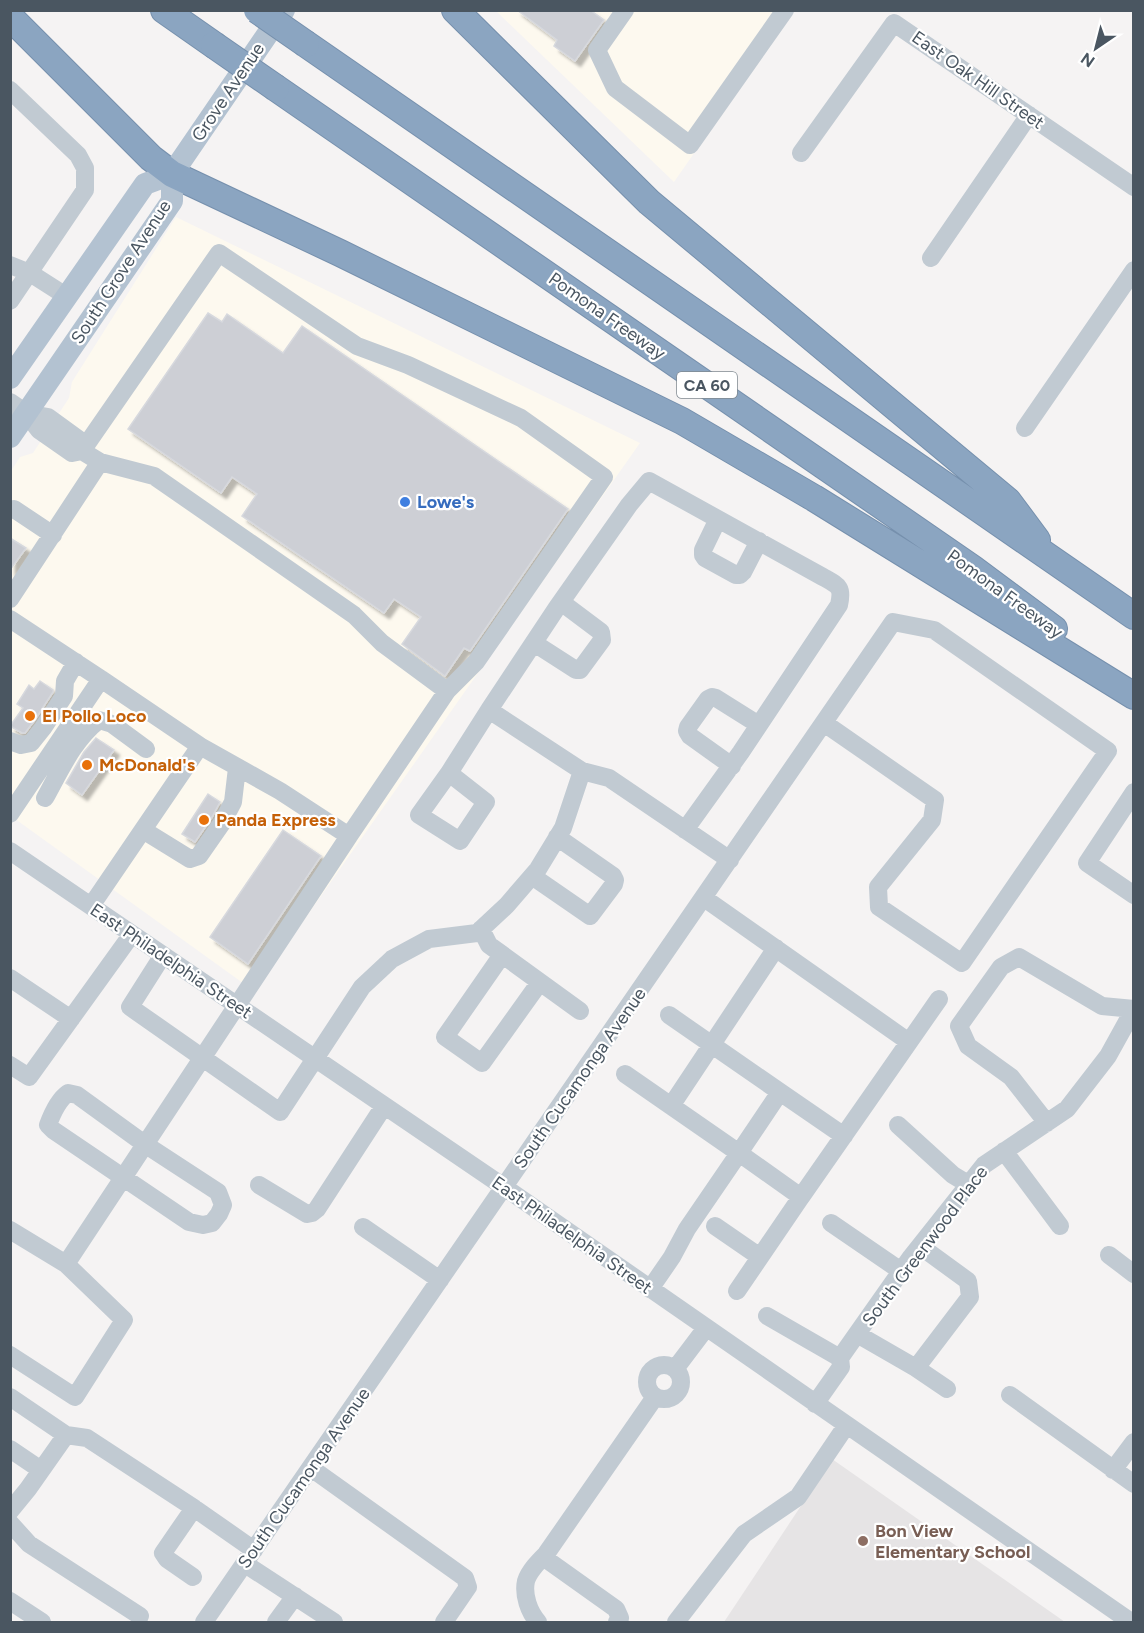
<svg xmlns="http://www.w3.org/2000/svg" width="1144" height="1633" viewBox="0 0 1144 1633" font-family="Figtree,sans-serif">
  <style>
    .commercial { fill: #fdf9ef }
    .education { fill: #e6e4e5 }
    .building { fill: #cdcfd5; stroke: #d7d9de; stroke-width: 1.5; filter: url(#shadow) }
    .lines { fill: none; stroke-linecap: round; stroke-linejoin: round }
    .highway-casing { stroke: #7690ad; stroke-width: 28 }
    .minor { stroke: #c1cad2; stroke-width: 18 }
    .major { stroke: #b3c2d1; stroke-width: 22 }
    .highway { stroke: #8ba5c1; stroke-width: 26 }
    .highway-bridge-casing { stroke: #7690ad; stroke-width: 28; stroke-linecap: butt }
    .highway-bridge { stroke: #8ba5c1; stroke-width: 26 }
    .shop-dot { fill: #3f7fe0; stroke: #fff; stroke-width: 2 }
    .food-dot { fill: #e8710a; stroke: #fff; stroke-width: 2 }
    .education-dot { fill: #8d6e63; stroke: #fff; stroke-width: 2 }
    .labels { text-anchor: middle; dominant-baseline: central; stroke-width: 4.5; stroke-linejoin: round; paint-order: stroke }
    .shield { fill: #fff; stroke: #808990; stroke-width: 1.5 }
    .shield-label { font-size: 16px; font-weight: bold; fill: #4a5661 }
    .street-label { font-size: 18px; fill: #4a5661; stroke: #fff }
    .shop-label { font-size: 18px; font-weight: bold; fill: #366cbe; stroke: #fff; text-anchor: start }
    .food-label { font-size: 18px; font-weight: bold; fill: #c56008; stroke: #fff; text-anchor: start }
    .education-label { font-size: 18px; font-weight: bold; fill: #785e54; stroke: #fff; text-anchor: start }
  </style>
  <defs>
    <filter id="shadow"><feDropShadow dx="5.5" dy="5.5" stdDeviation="1.5" flood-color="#0004"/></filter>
  </defs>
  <rect width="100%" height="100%" fill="#f5f3f3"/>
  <!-- commercial -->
  <path class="commercial" d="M496,11H793L674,182Z
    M176,217L640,443L254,991L11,816V471L20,457L33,453L69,398L72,382Z"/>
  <!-- education -->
  <path class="education" d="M832,1459L1065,1622H724Z"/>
  <!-- building -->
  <path class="building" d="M517,10H590L604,20L575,61L554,46L557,40Z
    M208,313L222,322L227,314L283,353L302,326L568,509L470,651L464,648L445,676L402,644L421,617L394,599L384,613L242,516L257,494L232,477L221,493L128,429Z
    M10,538L26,548L10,570Z
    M40,681L53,690V692L34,721L25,733H22L10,726L23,708L17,704L29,685L34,689Z
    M96,738L114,750L82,795L66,783L84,752Z
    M208,794L220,802L212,817L195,842L182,834Z
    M283,830L321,856L248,964L210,937Z"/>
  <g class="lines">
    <!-- highway casing -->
    <g class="highway-casing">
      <path id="highway" d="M164,10L214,45
        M455,10L649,202L1008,501L1037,540
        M10,17L151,158L172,174L340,253L682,421L814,498L1134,696
        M306,44L1134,616
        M276,88L972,568L1054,629"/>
    </g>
    <!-- minor -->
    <path class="minor" d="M625,10L597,50L615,88L690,145L785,10
      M10,90L78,155L85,168V190L10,301
      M801,153L894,23L1134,187
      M931,258L1029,115
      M10,265L30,273L66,296
      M10,402L26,413L39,430L72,453L82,451L219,253L357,346L408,365L521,418L604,477L476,662L447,691L349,836
      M26,413L48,417L81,441L82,451
      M1025,428L1134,270
      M82,451L100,462L154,476L354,615L382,643L447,691
      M10,510L14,509L53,535
      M718,519L703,550V555L705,558L736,575H740L743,572L759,541
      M10,599L100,462
      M10,619L101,679L10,814
      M534,643L576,670H580L602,640L601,632L561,602
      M10,741L21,745L31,743L43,728L64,696L65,681L76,662
      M732,766L690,736L687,731L688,727L708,699L712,697L716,698L759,725
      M582,771L489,710L556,609L629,505L649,481L823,577C839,586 843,587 839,605L741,752L685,830
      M449,773L419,815L460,841L486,802L449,773L489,710
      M1134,792L1087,863L1134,895
      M45,798C60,771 74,739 99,720L112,724L146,749
      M143,830L190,859L199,856L222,823L233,802L237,768
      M10,851L504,1187L1131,1622
      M532,876L590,916L614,884L615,880L613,876L557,837
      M704,898L909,1042
      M91,906L200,746L101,679
      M481,929L489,945L580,1011
      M163,955L130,1007L280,1112L362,987L392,959L429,939L477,933L507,905L538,869L563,828L582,771L609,778L730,860
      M502,955L445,1037L482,1063L540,982
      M10,978L71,1019
      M10,1065L29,1077L132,934
      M625,1074L739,1153L780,1092L669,1015
      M780,1092L844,1136
      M68,1093L77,1095L146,1145L218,1192L223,1205L219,1214L212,1223L203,1225L189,1222L53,1130L48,1125C52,1114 58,1100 68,1093Z
      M671,1106L776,948
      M1047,1123L1011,1077L968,1046L959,1026L1001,967L1019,957L1102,1006L1134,1009
      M898,1125L953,1175L968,1184
      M1004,1151L1060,1226
      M259,1185L307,1214L312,1213L317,1209L384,1106
      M831,1223L901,1271
      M715,1226L760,1257
      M363,1227L440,1280
      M10,1230L66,1264L124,1320L75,1397L10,1355
      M1109,1255L1134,1274
      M66,1264L349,836L280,791L200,746
      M650,1289L672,1257L687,1229L739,1153L801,1197L939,999
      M737,1291L801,1197
      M767,1316L840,1358
      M857,1334L916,1368L970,1297L968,1281L920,1246
      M647 1382a17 17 0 1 1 34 0a17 17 0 1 1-34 0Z
      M916,1368L947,1389
      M675,1369L706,1328
      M1010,1395L1134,1484
      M10,1397L66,1435
      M815,1404L841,1367L840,1358L911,1257L984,1165L1067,1109L1108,1056L1134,1009
      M10,1449L41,1470
      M311,1468L465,1578L468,1587L444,1622
      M1113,1470L1134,1442
      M10,1511L28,1489L66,1435L87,1438L194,1508L254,1550
      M10,1523L29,1544L140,1616
      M543,1557L616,1609L620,1618L617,1622
      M245,1564L334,1622
      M193,1577L167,1559L163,1553L194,1508
      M10,1601L42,1622
      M204,1622L893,622L934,630L1108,751L962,963L879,907L878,887L932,820L935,800L824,723
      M276,1622L295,1596
      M538,1622C529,1612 523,1595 526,1581C529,1571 539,1561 546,1554L655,1397
      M676,1622L744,1534L798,1497L846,1426"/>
    <!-- major -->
    <path class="major" d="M172,174L284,10
      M10,378L145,184L172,174
      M10,437L172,201V174"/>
    <!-- highway -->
    <use href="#highway" class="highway"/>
    <!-- highway-bridge casing -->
    <g class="highway-bridge-casing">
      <path id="highway-bridge" d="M257,10L306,44
        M214,45L276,88"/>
    </g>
    <!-- highway-bridge -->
    <use href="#highway-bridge" class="highway-bridge"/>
  </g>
  <!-- markers -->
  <circle class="shop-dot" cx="405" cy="502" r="6"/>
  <g class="food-dot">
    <circle cx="30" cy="716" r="6"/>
    <circle cx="87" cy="765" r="6"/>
    <circle cx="204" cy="820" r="6"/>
  </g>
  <circle class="education-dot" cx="863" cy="1541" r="6"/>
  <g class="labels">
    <!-- shield labels -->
    <rect class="shield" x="677" y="372" width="60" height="26" rx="4.5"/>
    <g class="shield-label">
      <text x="707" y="385">CA 60</text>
    </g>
    <!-- street labels -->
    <g class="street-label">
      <text transform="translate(978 80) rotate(35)">East Oak Hill Street</text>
      <text transform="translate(228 92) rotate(-56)">Grove Avenue</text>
      <text transform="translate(121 272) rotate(-57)">South Grove Avenue</text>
      <text transform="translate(607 316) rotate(35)">Pomona Freeway</text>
      <text transform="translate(1005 594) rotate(36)">Pomona Freeway</text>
      <text transform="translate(171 961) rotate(34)">East Philadelphia Street</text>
      <text transform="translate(580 1078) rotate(-55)">South Cucamonga Avenue</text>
      <text transform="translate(572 1235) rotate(35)">East Philadelphia Street</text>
      <text transform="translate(925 1246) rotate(-53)">South Greenwood Place</text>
      <text transform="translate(304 1478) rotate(-55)">South Cucamonga Avenue</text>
    </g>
    <!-- shop labels -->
    <g class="shop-label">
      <text x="417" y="502">Lowe's</text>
    </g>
    <!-- food labels -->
    <g class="food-label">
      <text x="42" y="716">El Pollo Loco</text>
      <text x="99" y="765">McDonald's</text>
      <text x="216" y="820">Panda Express</text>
    </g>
    <!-- education labels -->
    <g class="education-label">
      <text x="875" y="1531">Bon View<tspan x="875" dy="21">Elementary School</tspan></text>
    </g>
  </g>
  <!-- border -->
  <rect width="1144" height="1633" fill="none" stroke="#4a5661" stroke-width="24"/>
  <!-- north arrow -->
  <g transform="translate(1096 48) rotate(215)" stroke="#ffffff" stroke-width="4.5" paint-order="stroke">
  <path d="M0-4.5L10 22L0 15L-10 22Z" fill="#4a5661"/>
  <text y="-9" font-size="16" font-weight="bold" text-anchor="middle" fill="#4a5661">N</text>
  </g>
</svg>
